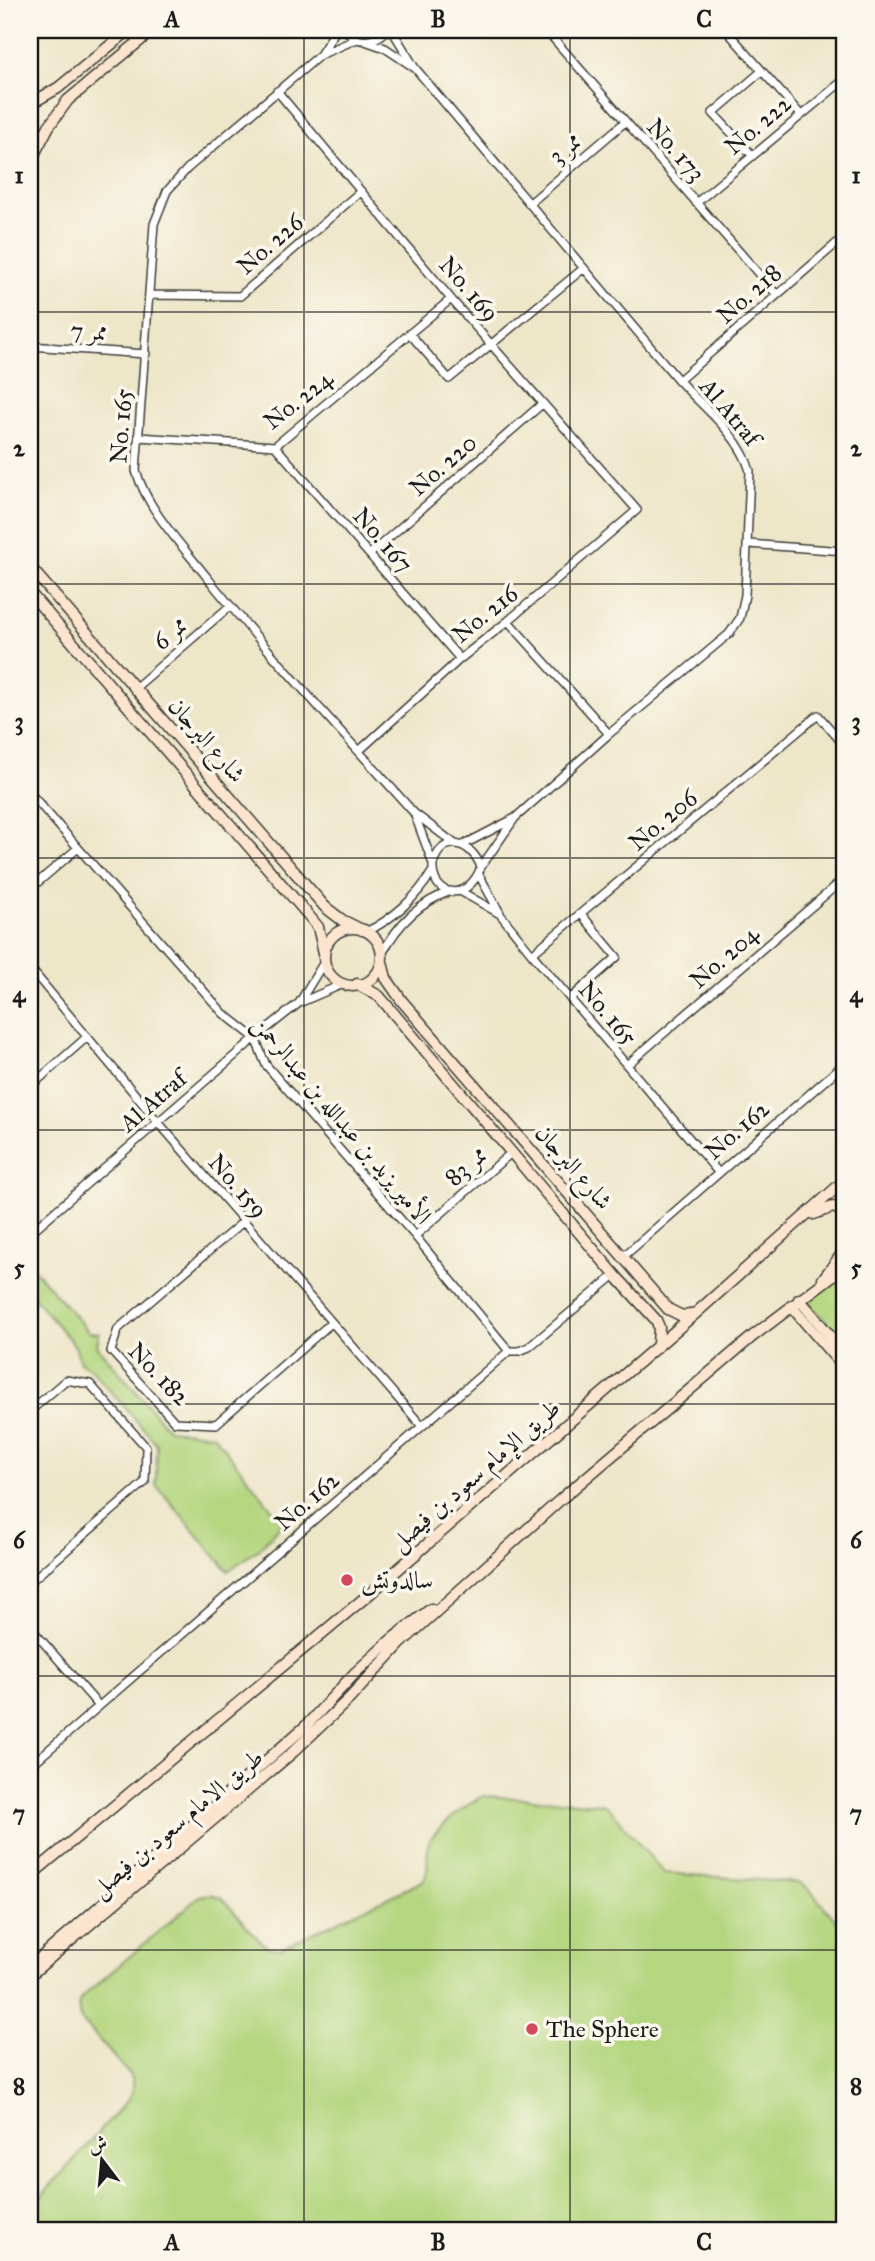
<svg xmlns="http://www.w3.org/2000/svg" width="875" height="2261" viewBox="0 0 875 2261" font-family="'IM FELL Great Primer',Amiri,serif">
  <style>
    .green { fill: #b4d67f; stroke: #68794e; stroke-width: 2 }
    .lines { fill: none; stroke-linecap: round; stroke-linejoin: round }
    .street-casing { stroke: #3c3a36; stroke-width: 10 }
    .secondary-casing { stroke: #3c3a36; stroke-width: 13 }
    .street { stroke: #fff; stroke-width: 7 }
    .secondary { stroke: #fbe5cf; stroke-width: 10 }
    .grid { fill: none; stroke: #1c1c1c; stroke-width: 2; stroke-opacity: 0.55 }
    .poi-dot { fill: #d1495b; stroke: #fbf7ec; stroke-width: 2.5 }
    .labels { text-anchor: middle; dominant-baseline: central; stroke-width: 7; stroke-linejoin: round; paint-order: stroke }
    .street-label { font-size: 24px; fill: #1c1c1c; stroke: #fbf7ec }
    .poi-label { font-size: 24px; fill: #1c1c1c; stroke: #fbf7ec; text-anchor: start }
    .neatline { fill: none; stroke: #1c1c1c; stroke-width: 2.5 }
    .grid-label { font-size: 23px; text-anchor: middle; font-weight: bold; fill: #1c1c1c }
  </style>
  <rect width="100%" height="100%" fill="#fbf7ec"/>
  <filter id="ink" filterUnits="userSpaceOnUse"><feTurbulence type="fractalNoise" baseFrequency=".0143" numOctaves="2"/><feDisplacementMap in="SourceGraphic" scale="14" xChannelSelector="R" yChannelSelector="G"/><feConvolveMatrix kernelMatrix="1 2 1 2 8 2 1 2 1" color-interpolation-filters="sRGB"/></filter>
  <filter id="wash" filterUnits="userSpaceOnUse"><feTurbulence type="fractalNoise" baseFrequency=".00686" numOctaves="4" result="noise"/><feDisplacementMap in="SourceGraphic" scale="28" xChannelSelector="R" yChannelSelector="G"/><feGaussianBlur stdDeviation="1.57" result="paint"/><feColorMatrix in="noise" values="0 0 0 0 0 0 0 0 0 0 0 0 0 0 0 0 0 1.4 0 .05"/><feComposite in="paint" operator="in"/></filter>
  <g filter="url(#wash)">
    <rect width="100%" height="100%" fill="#eee6c9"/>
    <!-- green -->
    <path class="green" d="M30,1265L89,1332L99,1333L97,1346L168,1429L214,1435L283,1523L259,1549L228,1571L156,1485L157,1444L92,1370L80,1362L75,1346L30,1293Z
      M845,1267V1344L807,1300Z
      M485,1796L601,1804L607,1806L664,1873L800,1883L808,1888L845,1931V2231H30V2209L128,2100C133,2090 134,2084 129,2074L80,2018L78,2007L81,1998L200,1896L211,1894L222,1898L261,1942L268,1947L279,1949L423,1881C431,1869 425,1855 429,1842C433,1831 474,1798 485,1796Z"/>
  </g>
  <g filter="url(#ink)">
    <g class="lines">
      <!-- street casing -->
      <g class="street-casing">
        <path id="street" d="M336,30L320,55L357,39
          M345,30C357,44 374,44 387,30
          M546,30L777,295
          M726,30L801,115
          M365,41L385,48L415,68L392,30
          M320,55L188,168L167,191L154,224L136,471C149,512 180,543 206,576C272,658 344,734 414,813
          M415,68C501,171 588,273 674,375C699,405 739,432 750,471L745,595L740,618L729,634L609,734L515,818
          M277,91L451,299L637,510L508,621L460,659L359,751
          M752,155L713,113L762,71
          M696,203L845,79
          M529,204L625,122
          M150,295L240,296L361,191
          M410,334L449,379L584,268
          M30,346L146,354
          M678,381L845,236
          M139,437L275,446L451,299
          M275,446L460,659
          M748,544L845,551
          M370,554L542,404
          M508,621L609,734
          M135,688L230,606
          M30,793L223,1013L255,1038L266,1065L415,1236L509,1351
          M463,845L515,818L481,867
          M433,864C442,833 471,841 481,867C468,903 431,898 433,864L414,813L455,844
          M479,875L500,913
          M30,889L78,848
          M460,891L500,914L532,954L718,1172
          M366,932C393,919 417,897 432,872
          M382,954C397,925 420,902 451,891
          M532,954L818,715L845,746
          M324,962L299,1003L343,984
          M30,968L158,1122L421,1425
          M570,999L617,957L581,914
          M628,1064L845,878
          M30,1087L87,1037
          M244,1221L118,1329L111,1351L175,1422L216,1424L331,1323
          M30,1233L255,1038L299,1003
          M415,1236L511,1153
          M624,1256L845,1063
          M30,1411L66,1380L90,1384L146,1447L145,1482L30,1582
          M30,1627L98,1705
          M30,1766L509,1351H519L529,1347L615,1275"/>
      </g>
      <!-- secondary casing -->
      <g class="secondary-casing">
        <path id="secondary" d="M30,104L58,88L129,30
          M30,162L49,126L68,100L153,30
          M30,567L325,907L342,920L362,930
          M30,593L309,916L318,927L324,953
          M324 957a29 29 0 1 1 58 0a29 29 0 1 1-58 0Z
          M382,962L386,978L402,1001L668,1309L682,1316L695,1313
          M357,984L379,996L615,1275L656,1320L659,1327L658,1344
          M814,1214L833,1207L845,1212
          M823,1279L845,1250
          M799,1299L845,1354
          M791,1306L845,1369
          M30,1876L367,1596L696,1313L845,1180
          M30,1967L306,1726L355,1673L391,1640L431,1609
          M30,1975L293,1752L349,1699L400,1644L561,1499L753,1336L845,1266"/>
      </g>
      <!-- street -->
      <use href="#street" class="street"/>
      <!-- secondary -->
      <use href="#secondary" class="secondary"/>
    </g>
  </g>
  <!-- grid -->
  <path class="grid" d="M304,30V2231M570,30V2231M30,312H845M30,584H845M30,858H845M30,1130H845M30,1404H845M30,1676H845M30,1950H845"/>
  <!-- markers -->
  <g class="poi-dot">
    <circle cx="347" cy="1580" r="7"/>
    <circle cx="532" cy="2029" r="7"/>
  </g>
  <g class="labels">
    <!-- street labels -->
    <g class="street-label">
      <text transform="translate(758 125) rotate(-40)">No. 222</text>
      <text transform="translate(565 148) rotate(-40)">ممر 3</text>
      <text transform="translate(676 150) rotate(49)">No. 173</text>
      <text transform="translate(270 244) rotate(-41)">No. 226</text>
      <text transform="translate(469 289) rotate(49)">No. 169</text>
      <text transform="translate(749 294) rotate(-41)">No. 218</text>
      <text transform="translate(89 331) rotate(4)">ممر 7</text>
      <text transform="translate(298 400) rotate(-38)">No. 224</text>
      <text transform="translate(730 412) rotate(50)">Al Atraf</text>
      <text transform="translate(121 426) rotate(-86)">No. 165</text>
      <text transform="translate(443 465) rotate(-41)">No. 220</text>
      <text transform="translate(383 540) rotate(49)">No. 167</text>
      <text transform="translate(485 614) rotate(-39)">No. 216</text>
      <text transform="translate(170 633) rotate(-41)">ممر 6</text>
      <text transform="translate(207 740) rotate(49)">شارع البرجان</text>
      <text transform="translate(663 820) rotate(-40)">No. 206</text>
      <text transform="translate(724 957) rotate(-41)">No. 204</text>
      <text transform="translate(608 1013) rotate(49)">No. 165</text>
      <text transform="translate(153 1101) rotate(-41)">Al Atraf</text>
      <text transform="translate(342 1120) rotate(50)">الأمير يزيد بن عبدالله بن عبدالرحمن</text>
      <text transform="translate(737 1130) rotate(-41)">No. 162</text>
      <text transform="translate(466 1166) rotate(-41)">ممر 83</text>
      <text transform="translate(574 1167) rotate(49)">شارع البرجان</text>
      <text transform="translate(238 1186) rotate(49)">No. 159</text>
      <text transform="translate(159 1374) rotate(46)">No. 182</text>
      <text transform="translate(475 1475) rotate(-41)">طريق الإمام سعود بن فيصل</text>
      <text transform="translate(307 1501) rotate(-41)">No. 162</text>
      <text transform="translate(177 1823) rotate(-40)">طريق الامام سعود بن فيصل</text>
    </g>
    <!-- poi labels -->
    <g class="poi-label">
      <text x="361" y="1580">سالدوتش</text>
      <text x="546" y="2029">The Sphere</text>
    </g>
  </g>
  <!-- margin -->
  <rect width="875" height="2261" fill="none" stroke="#fbf7ec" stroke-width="77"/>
  <!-- north arrow -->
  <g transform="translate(102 2160) rotate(344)" stroke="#fbf7ec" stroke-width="5" paint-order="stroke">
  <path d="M0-5L12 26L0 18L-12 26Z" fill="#1c1c1c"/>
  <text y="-10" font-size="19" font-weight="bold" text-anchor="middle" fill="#1c1c1c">ش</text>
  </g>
  <rect x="38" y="38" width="798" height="2184" class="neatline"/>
  <g class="grid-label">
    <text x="172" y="27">A</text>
    <text x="438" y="27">B</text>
    <text x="704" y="27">C</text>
    <text x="19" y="183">1</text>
    <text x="856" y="183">1</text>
    <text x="19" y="456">2</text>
    <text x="856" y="456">2</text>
    <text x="19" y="729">3</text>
    <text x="856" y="729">3</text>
    <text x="19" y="1002">4</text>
    <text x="856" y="1002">4</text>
    <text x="19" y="1275">5</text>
    <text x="856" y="1275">5</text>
    <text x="19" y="1548">6</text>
    <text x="856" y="1548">6</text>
    <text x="19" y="1821">7</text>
    <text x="856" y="1821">7</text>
    <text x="19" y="2094">8</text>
    <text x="856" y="2094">8</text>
    <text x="172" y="2250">A</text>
    <text x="438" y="2250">B</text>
    <text x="704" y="2250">C</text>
  </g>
</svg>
